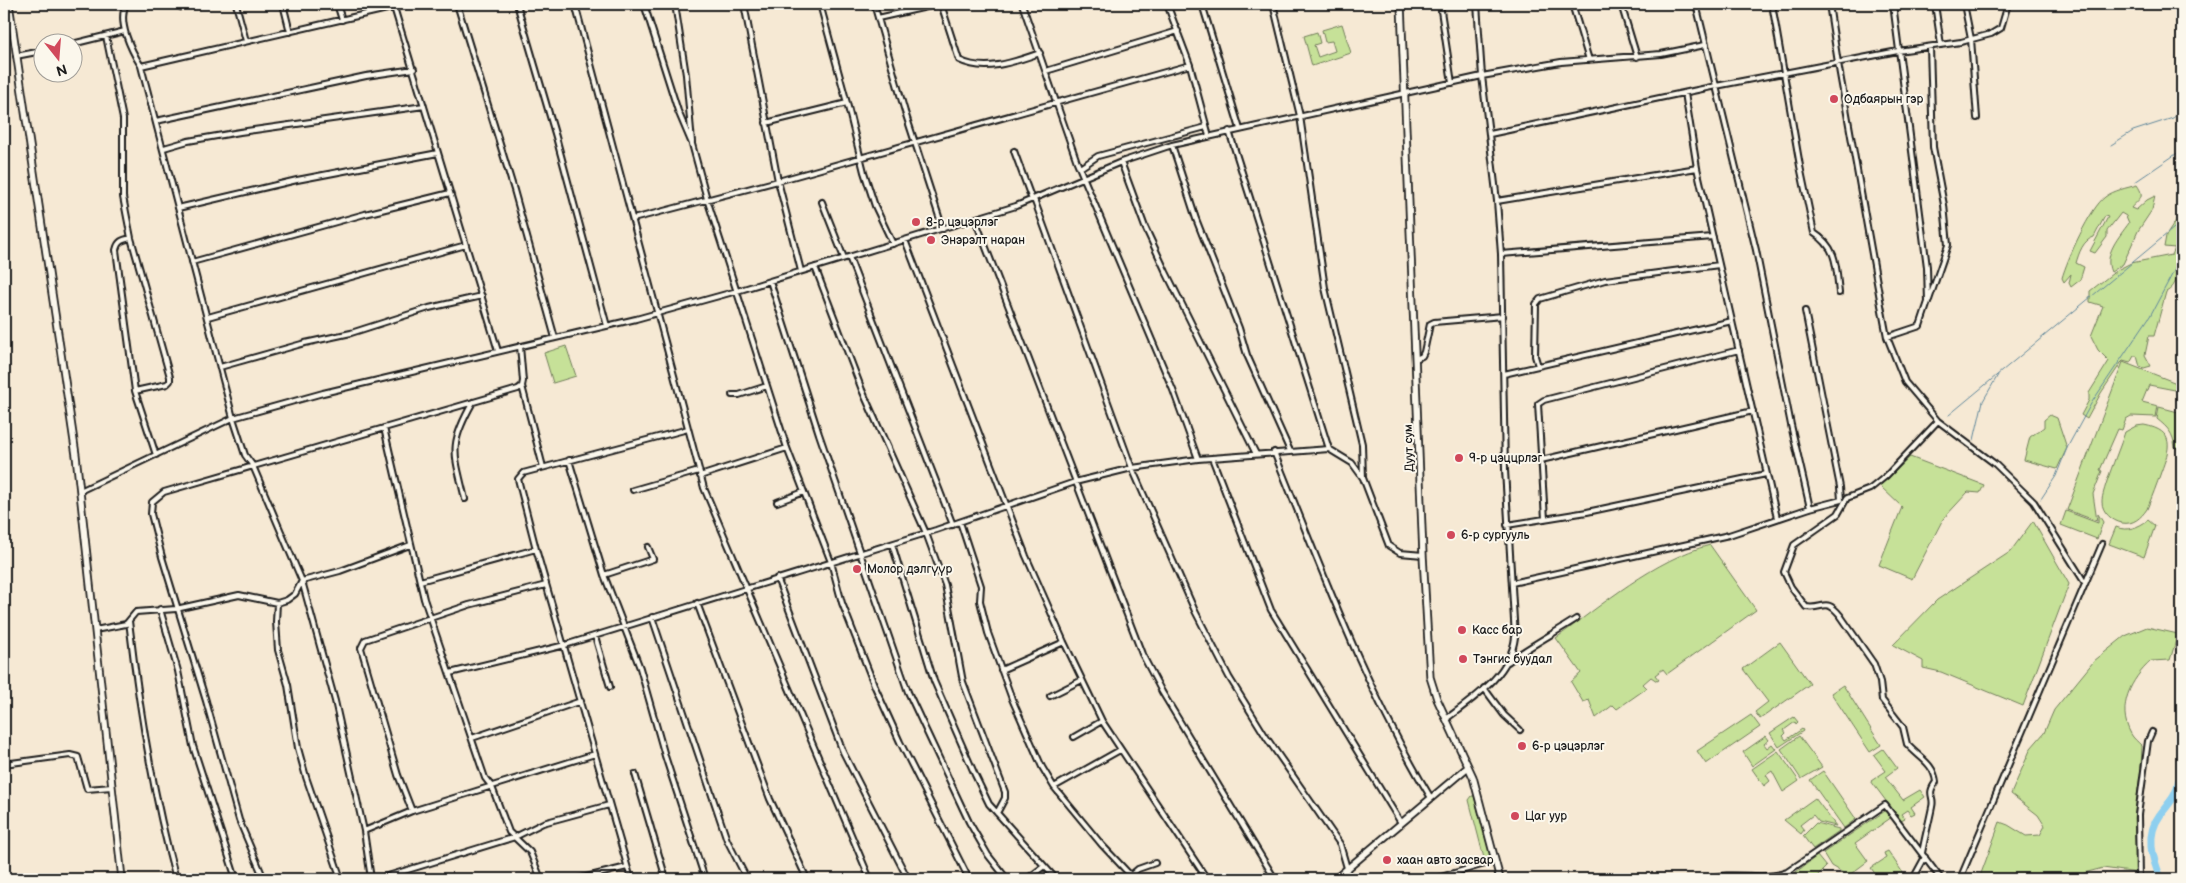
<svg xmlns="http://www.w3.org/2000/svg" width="2186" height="883" viewBox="0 0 2186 883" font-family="'Balsamiq Sans',sans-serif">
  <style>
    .green { fill: #c6e198; stroke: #717e5a }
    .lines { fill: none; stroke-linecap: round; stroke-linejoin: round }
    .stream { stroke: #60879b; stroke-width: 1 }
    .river { stroke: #8ecfef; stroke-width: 8 }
    .street-casing { stroke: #1c1c1c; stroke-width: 8 }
    .secondary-casing { stroke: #1c1c1c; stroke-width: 9 }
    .street { stroke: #fbf7ec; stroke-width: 4 }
    .secondary { stroke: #fbf7ec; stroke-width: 5.5 }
    .poi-dot { fill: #d1495b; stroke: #fbf7ec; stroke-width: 2 }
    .labels { text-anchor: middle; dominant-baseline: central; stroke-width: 4; stroke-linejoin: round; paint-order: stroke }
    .poi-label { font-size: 12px; fill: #1c1c1c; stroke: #fbf7ec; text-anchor: start }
    .street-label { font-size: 12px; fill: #1c1c1c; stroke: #fbf7ec }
  </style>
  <rect width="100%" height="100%" fill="#f6e9d4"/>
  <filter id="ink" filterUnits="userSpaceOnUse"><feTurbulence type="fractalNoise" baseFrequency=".02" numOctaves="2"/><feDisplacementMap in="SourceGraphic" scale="10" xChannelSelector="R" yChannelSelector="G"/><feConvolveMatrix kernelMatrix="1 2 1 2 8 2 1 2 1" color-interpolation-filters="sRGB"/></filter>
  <g filter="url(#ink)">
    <!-- green -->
    <path class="green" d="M1342,24L1351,53L1312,66L1304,36L1317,32L1320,43L1314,45L1318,57L1335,51L1332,41L1325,42L1322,30Z
      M2137,185C2146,198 2139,198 2131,208L2136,210L2147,200L2155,196L2152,210L2138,231L2123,264L2111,272C2103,254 2119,237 2129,223L2126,216L2121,213L2107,231V237L2095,253L2090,251L2108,217L2105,216L2094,237C2083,240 2079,253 2076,263L2084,267L2080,280L2071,287L2069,283L2071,274L2064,282L2062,278C2067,260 2090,208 2105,197C2114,190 2127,188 2137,185Z
      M2182,211C2182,233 2186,283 2166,292L2154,336H2149L2145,355L2151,366L2144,368L2140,367L2137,356H2134L2130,363L2123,361L2121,363L2101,393L2087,419L2081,415L2089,400V393L2109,361L2098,350L2091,336L2103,306L2090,302V291L2117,270L2131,263L2172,255L2175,248L2164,247L2166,236Z
      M566,346L576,376L553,383L544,353Z
      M2123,362L2179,384L2180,391L2149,385L2142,402L2158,406L2156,417L2131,416L2126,419L2122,430L2118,429L2100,470L2102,471L2093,494L2097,521L2067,510Z
      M2159,407L2182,413V450L2175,447C2173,433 2168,428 2157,419Z
      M2050,415L2057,418L2067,448L2057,469L2024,460L2030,437L2044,427V420Z
      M2144,425C2176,431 2170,448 2161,472C2157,484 2152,497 2147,509C2141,518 2133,525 2122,523C2112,521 2102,512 2102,502C2101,492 2121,445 2125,432L2136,426Z
      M1910,457L1984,485L1980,493L1968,492L1943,519L1912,579L1879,565L1902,507L1880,486Z
      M2066,511L2098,523V514L2103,522L2097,539L2061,525Z
      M2148,520L2155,526L2144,557L2109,544L2116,527C2127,532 2139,527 2148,520Z
      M2033,521L2069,584L2023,706L1941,672L1923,668V661L1893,645L1937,600L2010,552Z
      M1710,545L1756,610L1667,674L1663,669L1655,675L1659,680L1657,681L1651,677L1643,684L1647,688L1617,709L1613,705L1596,718L1589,700L1583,702L1571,682L1581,673L1556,638C1602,605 1655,559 1710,545Z
      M2147,627L2178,634L2170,660L2151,661C2131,679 2116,707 2131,734C2133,738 2138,742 2142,746L2141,768L2134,818L2137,873L2103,868L2084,873L2083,879H1979L2000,822L2008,825L2026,836L2040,835L2045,826L2038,815L2011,794L2031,748L2044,733L2054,710L2094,661L2125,636Z
      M1780,642L1810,684L1760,719L1755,712L1768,702L1743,669Z
      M1843,685L1881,745L1870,752L1831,693Z
      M1751,715L1760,727L1706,764L1697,751Z
      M1794,717L1798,722L1796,724L1795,722L1784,730L1786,733L1783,736L1786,740L1802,729L1803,731L1779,747L1770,733Z
      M1766,736L1769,740L1764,744L1767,748L1772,744L1776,749L1752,766L1743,752Z
      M1799,736L1822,767L1801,779L1781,749Z
      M1883,749L1897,768L1885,777L1903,800L1920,790L1925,797L1911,807L1915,813L1911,815L1907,810L1901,814L1905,819L1901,821L1871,781L1886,771L1874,755Z
      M1778,751L1799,781L1783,792L1772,771L1766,775L1770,781L1764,786L1752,769Z
      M1823,771L1856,819L1844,828L1810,780Z
      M1472,796H1474L1492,860L1485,862L1469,800Z
      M1815,798L1836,826L1819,822L1813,815L1800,825L1804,830L1801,834L1784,820Z
      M1885,811L1892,817L1855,843L1868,861L1848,876L1831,866L1823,853Z
      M1816,823L1839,829V831L1813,849L1803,836Z
      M1888,851L1907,879H1870L1876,875L1871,868L1886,858L1884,853Z
      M1817,856L1826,867L1814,879H1778L1792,875Z"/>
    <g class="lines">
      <!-- stream -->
      <path class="stream" d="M2111,145L2133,131L2173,118L2182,111
        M2135,182L2182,150
        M1949,415L2174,228L2182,219
        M1974,440L1983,401L1998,375
        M2041,499L2056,476L2067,448L2092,402L2150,316L2182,256"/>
      <!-- river -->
      <path class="river" d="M2161,879C2152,858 2145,835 2160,815C2169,802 2177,797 2179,781L2182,779"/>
      <!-- street casing -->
      <g class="street-casing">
        <path id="street" d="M126,4C117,22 131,50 141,66L233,418L245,455L253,466L302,581L335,701L364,831L371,879
          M179,4L181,7
          M236,4L246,41
          M283,4L290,32
          M337,4L342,20
          M393,4L498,351
          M457,4L514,190L555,338
          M517,4L556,137L607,326
          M575,4L704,488L870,879
          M644,4L678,111L692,144L707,199L787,448L831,562L842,603L875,687L900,742L969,879
          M675,4L686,75L692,142
          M744,4L778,181L801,271
          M820,4L847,103L864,172L875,206L893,244
          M874,4L905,112L943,229
          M941,4L959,60C985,73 1014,62 1040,53
          M1022,4L1077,162L1173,390L1198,459
          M1167,4L1190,65L1209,136
          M1202,4L1240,129
          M1273,4L1300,116L1325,288L1362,444L1363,478L1389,546L1400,553L1423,555
          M1440,4L1452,83
          M1477,4L1482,76L1561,62L1661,54L1705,45
          M1572,4L1589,60
          M1621,4L1637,57
          M1696,4L1756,250L1791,425L1810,508
          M1772,4L1800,166L1814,233C1838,248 1836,267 1839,293
          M1829,4L1838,63L1881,305L1887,337L1905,382L1938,421L1995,464L2034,502L2085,583
          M1935,4L1941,45
          M1964,4L1971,39L1977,118
          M878,18L940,4
          M106,36L123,119V197L131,238L170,377V381L167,384L135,391
          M72,44L125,31
          M16,56L42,51
          M141,66L409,4
          M1046,71L1178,31
          M1685,93L1697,168L1777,518
          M156,121L366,76L414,69
          M766,123L847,103
          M1229,131L1329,449
          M1490,134L1716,86L1898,51L1961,42L1991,34L2001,28L2008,4
          M1172,145L1196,219L1239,328L1247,355L1290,451
          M164,148L188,141L240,132L424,106
          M1014,151L1032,200
          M1121,162L1145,227L1166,272L1256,454
          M1080,168L1098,156L1206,127
          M1034,199L1132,468L1195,611L1229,677L1266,737L1340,844L1347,868
          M1497,201L1697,168
          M822,202L844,258
          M178,208L297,180L438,153
          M633,219L778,181L1190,65
          M975,219L1142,654L1162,692L1275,879
          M131,238C122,240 118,241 116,250L135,391L156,455
          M905,240L1026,556L1064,642L1102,721L1207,879
          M1501,254L1713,237
          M849,257L953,525
          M192,262L365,214L450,193
          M815,267L862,390L926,533L945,585L963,682L1005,792V798L997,813
          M770,281L819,434L908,692L969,822L988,855L1007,879
          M1929,300L1948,245L1944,205L1933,147L1930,47
          M208,317L466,245
          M1887,337L1920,326L1928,302L1927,267L1893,4
          M1416,359L1422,356L1424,352L1430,324L1434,322L1503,316
          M1538,366L1535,356L1536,304L1540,299L1605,280L1719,265
          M220,367L305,343L351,333L429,308L482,296
          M1504,374L1732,321
          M522,386L543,467
          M732,395H739L767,386
          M384,428L424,599L485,778L492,787L509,832L530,852L541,879
          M1274,452C1322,570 1365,689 1431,798
          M1212,458L1271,610L1401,823
          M569,460L604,575L640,668L665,756L705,879
          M1541,460L1753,411
          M700,476L787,448
          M633,490L699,471
          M80,491L233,418L323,393L636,319L737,291L1016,206L1121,162L1172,145L1482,76L1497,201L1501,254L1505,470L1515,637C1511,674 1474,698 1446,719
          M465,499C454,452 448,446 473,402
          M777,502L804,492
          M1545,519L1538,404L1544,400L1739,350
          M960,522L981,586L980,601L988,633L1012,699L1042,767L1054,787L1102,845L1134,879
          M1507,525L1587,512L1766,474
          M892,544L934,681L975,775L989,804L1056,879
          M604,575L653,559L648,547
          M777,578L843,752L908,879
          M420,581L536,549
          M1512,583L1729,535L1810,508L1841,500L1840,487L1805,311
          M277,603L276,622L278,650L288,685L298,748L306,777L341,879
          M697,603L770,799L807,879
          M160,609L178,671L193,746L236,879
          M652,617L727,840L747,879
          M129,621C139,708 153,795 176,879
          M95,630L126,624L136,612L176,609L239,595L277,603L287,600L295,594L302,581L340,571L410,545
          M595,636L610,687
          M1508,662C1530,646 1553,634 1576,619
          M1001,670L1064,642
          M450,673L565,645L936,530L1075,482L1132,468L1198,459L1329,449L1352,463L1363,478
          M1484,688L1504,715L1520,730
          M1050,696L1082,680
          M1074,737L1102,721
          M472,738L581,701
          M4,764L70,755L78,757L87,789L112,787
          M635,774L666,879
          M1054,787L1120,750
          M412,811L398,775L361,648L365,640L469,605L546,585
          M364,831L412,811L595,754
          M1922,853C1925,837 1929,822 1932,807C1935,796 1926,795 1936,782C1934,763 1918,757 1907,744L1903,727L1882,700L1880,682L1874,664L1840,615C1825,597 1824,610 1806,607L1791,587L1784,572L1794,545L1838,514L1847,498L1870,489L1886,476L1938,421
          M1131,875L1138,869L1155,863
          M264,879L239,820L206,701L162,557L151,514L152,502L164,492L518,389L522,386L523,381L520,346
          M378,879L515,837L543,823L609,805
          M578,879L627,867
          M631,879L536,549L518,479L523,473L688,429
          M1027,879L1043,867
          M1434,879L1495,861
          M1707,879C1733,870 1762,882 1787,872L1885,805L1941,879
          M1913,879L1925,857
          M1960,879L2102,544
          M2139,879L2138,815L2148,741L2152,732"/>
      </g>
      <!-- secondary casing -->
      <g class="secondary-casing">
        <path id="secondary" d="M9,4L76,455L122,879
          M1401,4L1423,555L1430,677L1437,699L1473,777L1500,879
          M1335,879L1468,767"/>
      </g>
      <!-- street -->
      <use href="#street" class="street"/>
      <!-- secondary -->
      <use href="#secondary" class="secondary"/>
    </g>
  </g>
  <!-- markers -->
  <g class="poi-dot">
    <circle cx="1834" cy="99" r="5"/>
    <circle cx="916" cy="222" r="5"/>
    <circle cx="931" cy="240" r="5"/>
    <circle cx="1459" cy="458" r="5"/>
    <circle cx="1451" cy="535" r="5"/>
    <circle cx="857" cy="569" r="5"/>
    <circle cx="1462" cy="630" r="5"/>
    <circle cx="1463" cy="659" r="5"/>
    <circle cx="1522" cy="746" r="5"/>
    <circle cx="1515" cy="816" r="5"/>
    <circle cx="1387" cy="860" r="5"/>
  </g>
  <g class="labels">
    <!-- poi labels -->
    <g class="poi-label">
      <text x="1844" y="99">Одбаярын гэр</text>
      <text x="926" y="222">8-р цэцэрлэг</text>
      <text x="941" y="240">Энэрэлт наран</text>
      <text x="1469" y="458">9-р цэццрлэг</text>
      <text x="1461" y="535">6-р сургууль</text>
      <text x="867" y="569">Молор дэлгүүр</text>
      <text x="1472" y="630">Касс бар</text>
      <text x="1473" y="659">Тэнгис буудал</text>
      <text x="1532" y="746">6-р цэцэрлэг</text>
      <text x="1525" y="816">Цаг уур</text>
      <text x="1397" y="860">хаан авто засвар</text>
    </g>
    <!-- street labels -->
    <g class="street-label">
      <text transform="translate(1409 448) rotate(-92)">Дуут сум</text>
    </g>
  </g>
  <!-- margin -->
  <rect width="2186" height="883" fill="none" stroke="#fbf7ec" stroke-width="20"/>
  <rect x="10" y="10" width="2166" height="863" fill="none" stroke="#1c1c1c" stroke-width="2" filter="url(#ink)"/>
  <!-- north arrow -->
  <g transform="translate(58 58) rotate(163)"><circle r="24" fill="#fbf7ec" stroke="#a29f99"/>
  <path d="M0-4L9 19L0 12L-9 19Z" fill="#d1495b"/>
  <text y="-8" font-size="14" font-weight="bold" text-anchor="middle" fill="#1c1c1c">N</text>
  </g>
</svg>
